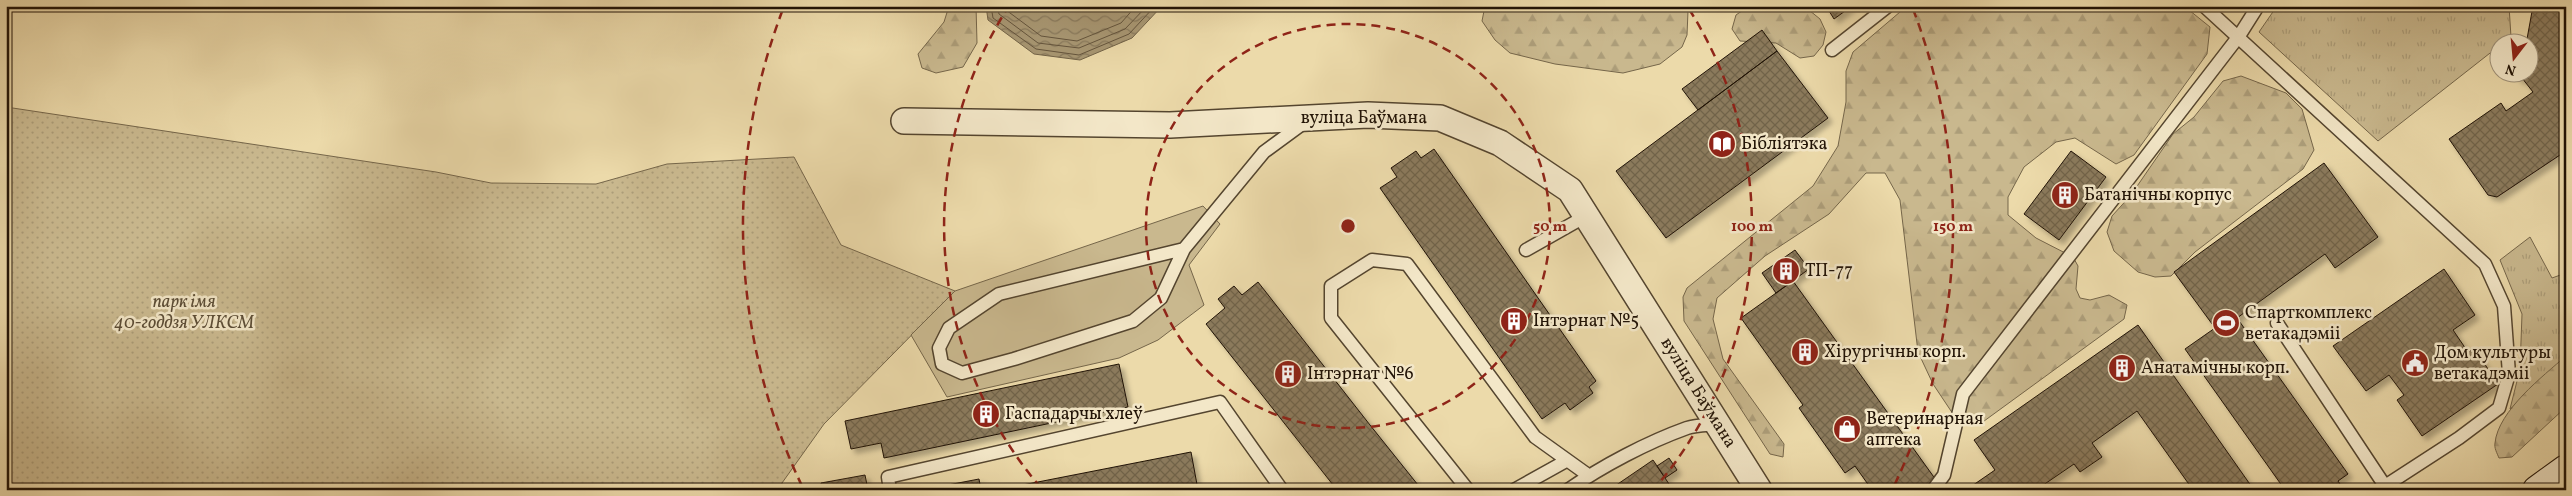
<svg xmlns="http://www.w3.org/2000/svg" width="2572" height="496" viewBox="0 0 2572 496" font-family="Vollkorn,serif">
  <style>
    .grass { fill: url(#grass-tufts); stroke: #75664a }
    .forest { fill: url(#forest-firs); stroke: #75664a }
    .park { fill: url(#park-dots); stroke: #75664a }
    .pitch { fill: #c9b88e; stroke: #75664a }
    .water { fill: url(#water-waves); stroke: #716247 }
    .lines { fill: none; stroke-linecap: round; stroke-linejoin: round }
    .shore { stroke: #64543c; stroke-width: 1 }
    .building { fill: url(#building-cross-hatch); stroke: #211306; filter: url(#shadow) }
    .lane-casing { stroke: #54452f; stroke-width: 15 }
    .street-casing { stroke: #54452f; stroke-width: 28 }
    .secondary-casing { stroke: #211306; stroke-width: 30 }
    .lane { stroke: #f3e7c8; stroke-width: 12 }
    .street { stroke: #f3e7c8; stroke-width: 25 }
    .secondary { stroke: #f3e7c8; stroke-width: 28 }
    .ring { fill: none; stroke: #8f2418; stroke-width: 2.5; stroke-dasharray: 9 6 }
    .labels { text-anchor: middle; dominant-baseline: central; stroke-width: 5; stroke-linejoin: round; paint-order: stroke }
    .street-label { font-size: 18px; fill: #211306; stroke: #f3e7c8 }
    .poi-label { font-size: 18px; fill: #211306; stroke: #f3e7c8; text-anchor: start }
    .park-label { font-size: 18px; font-style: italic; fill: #5c4d36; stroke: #f3e7c8 }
    .centre { fill: #8f2418; stroke: #f3e7c8; stroke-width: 2.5 }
    .ring-label { font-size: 15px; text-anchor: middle; font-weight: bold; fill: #8f2418; stroke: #f3e7c8; stroke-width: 5; stroke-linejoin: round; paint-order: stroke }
  </style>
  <defs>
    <pattern id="grass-tufts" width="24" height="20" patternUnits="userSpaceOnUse" patternTransform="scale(1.25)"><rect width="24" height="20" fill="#c9b88e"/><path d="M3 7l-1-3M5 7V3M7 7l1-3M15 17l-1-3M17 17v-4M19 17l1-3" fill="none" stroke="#ac9d79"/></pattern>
    <pattern id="forest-firs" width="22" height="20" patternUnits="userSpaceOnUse" patternTransform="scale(1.25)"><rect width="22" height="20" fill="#c9b88e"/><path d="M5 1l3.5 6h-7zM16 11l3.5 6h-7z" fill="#ac9d79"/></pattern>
    <pattern id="park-dots" width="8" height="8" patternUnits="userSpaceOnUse" patternTransform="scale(1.25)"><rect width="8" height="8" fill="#c9b88e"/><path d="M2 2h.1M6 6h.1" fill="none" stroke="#ac9d79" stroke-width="1.8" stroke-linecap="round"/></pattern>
    <pattern id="water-waves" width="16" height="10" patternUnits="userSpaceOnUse" patternTransform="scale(1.25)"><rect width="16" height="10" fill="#a79672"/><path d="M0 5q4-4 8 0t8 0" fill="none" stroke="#88795c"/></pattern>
    <pattern id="building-cross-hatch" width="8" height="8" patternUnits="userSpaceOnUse" patternTransform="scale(1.25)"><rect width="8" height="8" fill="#8b7a5b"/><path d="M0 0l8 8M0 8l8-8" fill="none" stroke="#716349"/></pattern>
    <filter id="shadow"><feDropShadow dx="4.5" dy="4.5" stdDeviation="2.5" flood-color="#0004"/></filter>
  </defs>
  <rect width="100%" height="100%" fill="#ecdaaa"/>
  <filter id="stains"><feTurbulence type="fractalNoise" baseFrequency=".004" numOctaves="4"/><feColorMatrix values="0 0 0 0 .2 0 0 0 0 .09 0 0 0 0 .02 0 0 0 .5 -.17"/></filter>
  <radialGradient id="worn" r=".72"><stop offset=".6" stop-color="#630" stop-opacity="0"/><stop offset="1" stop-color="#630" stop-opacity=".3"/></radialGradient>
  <!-- grass -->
  <path class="grass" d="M2277,6H2509L2511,37L2504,42H2500L2499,46L2378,141L2259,32Z
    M2530,237L2552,278L2566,273V365L2510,409L2520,369L2522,314L2500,260Z"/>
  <!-- forest -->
  <path class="forest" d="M949,6H976L977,43L963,67L936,73L922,68L918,54L944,22Z
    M1485,6H1694L1688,11L1687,35L1682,47L1660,64L1623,73L1555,64L1510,53L1495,40L1482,21Z
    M1749,6H1804L1820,19L1826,32L1823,45L1814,56L1800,58L1776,43L1740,41L1732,29L1736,15Z
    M1907,6H2184L2210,27L2207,54L2134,155L2116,164L2075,138L2056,142L2024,167L2008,197V215L2036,238L2073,257L2078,266L2076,289L2080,298L2090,300L2109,295L2127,305L2124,319L1980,424H1965L1955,417L1933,384L1918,352L1900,200L1885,173H1866L1829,214L1765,256L1717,298L1713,319L1723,359L1784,444L1783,457L1770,454L1684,321L1683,297L1687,288L1813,186L1838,146L1846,102V71L1853,52Z
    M2241,76L2286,93L2302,109L2314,150L2303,169L2195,252L2171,276L2155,277L2138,272L2114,251L2107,232L2112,216L2131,195L2173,134L2194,117L2223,81Z
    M2566,356V407L2512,457L2499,458C2497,453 2494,448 2495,443C2498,411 2543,376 2566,356Z"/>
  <!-- park -->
  <path class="park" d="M6,107L436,172L491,183L596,184L667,164L794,157L841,245L955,291L824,424L782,483V490H6Z"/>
  <!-- pitch -->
  <path class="pitch" d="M1203,206L1220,224L1189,265L1204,305L1158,340L1119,358L947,397L911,335L955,291Z"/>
  <!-- water -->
  <path class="water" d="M986,6H1162L1132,38L1080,60L1034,54L988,20Z"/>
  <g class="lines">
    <!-- shore -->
    <path class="shore" d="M991,6L993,18L1036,49L1079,55L1129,34L1155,6
      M997,6L999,14L1038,43L1079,48L1125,29L1147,6
      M1005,6L1006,10L1041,36L1077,41L1121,23L1136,6"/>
  </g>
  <!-- building -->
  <path class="building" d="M1826,6H1852L1834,19Z
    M2533,6H2566V151L2497,197L2488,195L2449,139L2501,103L2506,111L2533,92L2522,78L2519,80L2514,72H2530V42H2523L2527,39Z
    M1762,30L1777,51L1698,110L1682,89Z
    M1777,51L1828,118L1666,238L1616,171Z
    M1434,149L1596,381L1589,387L1593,393L1570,410L1565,403L1542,419L1380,188L1397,177L1391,168L1416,151L1421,158Z
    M2071,151L2106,177L2059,240L2024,214Z
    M2324,163L2378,237L2335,268L2325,254L2237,318L2348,474L2338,481L2344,490H2285L2185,349L2215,328L2174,272Z
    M1795,250L1809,269L1776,293L1762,273Z
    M2444,269L2475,315L2453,330L2468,352L2474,348L2498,384L2422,436L2397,400L2404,395L2389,375L2366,391L2333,346Z
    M1793,281L1936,480L1923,490H1872L1855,466L1845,473L1799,408L1803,405L1741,318Z
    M1258,282L1370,425L1422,490H1337L1206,324L1225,308L1218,299L1234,286L1242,295Z
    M2138,325L2254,490H2193L2137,411L2092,443L2102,457L2080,472L2074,464L2036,490H1966L1995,470L1974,440Z
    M1119,364L1128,407L884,458L881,443L851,449L845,421Z
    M1191,452L1198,490H997Z
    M1669,458L1677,470L1665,478L1657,466Z
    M1653,460L1673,490H1609Z
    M865,475L868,490H822L821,483Z
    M979,479L981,490H922Z"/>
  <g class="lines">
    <!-- lane casing -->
    <g class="lane-casing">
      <path id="lane" d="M2204,6L2485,264L2504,306L2509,374L2499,408L2459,438L2385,486L2277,323
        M1832,50L1888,6
        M1184,249L1161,298L1133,321L1014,359L962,373L942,364L939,348L949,328L999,294L1184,249L1264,152L1305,122
        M1526,250L1586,216
        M890,490L888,477L1220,402L1282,490
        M1468,490L1331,318V286L1372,260L1407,264L1535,437L1588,475
        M1514,490L1566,461
        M1568,490C1602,466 1648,442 1687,428C1696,425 1708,425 1717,424
        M1933,490L1944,475L1963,394L2239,36L2258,6"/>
    </g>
    <!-- street casing -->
    <g class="street-casing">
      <path id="street" d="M904,121L1170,125L1368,115L1440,118L1500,143L1570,190L1759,490"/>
    </g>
    <!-- secondary casing -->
    <g class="secondary-casing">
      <path id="secondary" d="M2537,490L2566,469"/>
    </g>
    <!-- lane -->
    <use href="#lane" class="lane"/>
    <!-- street -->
    <use href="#street" class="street"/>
    <!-- secondary -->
    <use href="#secondary" class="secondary"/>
  </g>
  <!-- distance rings -->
  <g class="ring">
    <circle cx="1348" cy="226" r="202"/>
    <path d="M1041 488A404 404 0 0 1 1007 9M1689 9A404 404 0 0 1 1655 488"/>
    <path d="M802 486A605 605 0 0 1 783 9M1913 9A605 605 0 0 1 1894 486"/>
  </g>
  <!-- icons -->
  <defs>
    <g id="library-disc" transform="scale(1.4375)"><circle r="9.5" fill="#8f2418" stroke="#f3e7c8"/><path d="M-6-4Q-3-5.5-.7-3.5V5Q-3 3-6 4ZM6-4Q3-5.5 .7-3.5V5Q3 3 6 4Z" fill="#fff"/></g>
    <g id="building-disc" transform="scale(1.4375)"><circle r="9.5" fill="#8f2418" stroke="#f3e7c8"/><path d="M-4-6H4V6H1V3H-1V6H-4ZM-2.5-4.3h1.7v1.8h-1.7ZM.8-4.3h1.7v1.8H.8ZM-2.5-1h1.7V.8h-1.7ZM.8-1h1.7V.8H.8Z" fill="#fff"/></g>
    <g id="stadium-disc" transform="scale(1.4375)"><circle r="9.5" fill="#8f2418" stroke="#f3e7c8"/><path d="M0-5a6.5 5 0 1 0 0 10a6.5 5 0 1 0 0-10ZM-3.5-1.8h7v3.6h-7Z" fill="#fff"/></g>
    <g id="civic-disc" transform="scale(1.4375)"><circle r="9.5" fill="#8f2418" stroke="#f3e7c8"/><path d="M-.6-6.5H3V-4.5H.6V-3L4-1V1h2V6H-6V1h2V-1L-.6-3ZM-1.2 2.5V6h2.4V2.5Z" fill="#fff"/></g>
    <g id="shop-disc" transform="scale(1.4375)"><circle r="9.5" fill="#8f2418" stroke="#f3e7c8"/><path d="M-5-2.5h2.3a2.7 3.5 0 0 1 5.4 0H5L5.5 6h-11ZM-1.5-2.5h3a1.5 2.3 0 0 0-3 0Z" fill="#fff"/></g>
  </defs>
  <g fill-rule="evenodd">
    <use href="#library-disc" x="1722" y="144"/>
    <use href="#building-disc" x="2065" y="195"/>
    <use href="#building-disc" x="1786" y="271"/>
    <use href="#building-disc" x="1514" y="321"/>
    <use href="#stadium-disc" x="2226" y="323"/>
    <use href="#building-disc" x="1805" y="352"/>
    <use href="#civic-disc" x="2415" y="363"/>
    <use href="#building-disc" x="2122" y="368"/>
    <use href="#building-disc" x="1288" y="374"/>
    <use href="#building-disc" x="986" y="414"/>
    <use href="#shop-disc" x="1847" y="429"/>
  </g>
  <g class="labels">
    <!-- street labels -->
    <g class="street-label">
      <text x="1364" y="118">вуліца Баўмана</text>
      <text transform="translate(1698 393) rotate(58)">вуліца Баўмана</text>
    </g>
    <!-- poi labels -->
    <g class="poi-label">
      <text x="1741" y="144">Бібліятэка</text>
      <text x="2084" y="195">Батанічны корпус</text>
      <text x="1805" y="271">ТП-77</text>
      <text x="2245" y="313">Спарткомплекс<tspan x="2245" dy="21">ветакадэміі</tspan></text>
      <text x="1533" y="321">Інтэрнат №5</text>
      <text x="1824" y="352">Хірургічны корп.</text>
      <text x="2434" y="353">Дом культуры<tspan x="2434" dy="21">ветакадэміі</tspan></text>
      <text x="2141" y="368">Анатамічны корп.</text>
      <text x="1307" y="374">Інтэрнат №6</text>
      <text x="1005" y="414">Гаспадарчы хлеў</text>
      <text x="1866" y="419">Ветеринарная<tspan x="1866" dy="21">аптека</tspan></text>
    </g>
    <!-- park labels -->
    <g class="park-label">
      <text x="184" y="302">парк імя<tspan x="184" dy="21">40-годдзя УЛКСМ</tspan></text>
    </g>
  </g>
  <circle cx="1348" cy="226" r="8" class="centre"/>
  <g class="ring-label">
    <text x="1550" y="231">50 m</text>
    <text x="1752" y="231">100 m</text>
    <text x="1953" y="231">150 m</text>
  </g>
  <!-- margin -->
  <rect width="2572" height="496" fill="none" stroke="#ecdaaa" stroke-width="25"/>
  <rect x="8" y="8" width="2557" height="481" fill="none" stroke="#211306" stroke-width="2.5"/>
  <rect x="12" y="12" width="2547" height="471" fill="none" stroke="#211306"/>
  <!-- north arrow -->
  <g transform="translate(2514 58) rotate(196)"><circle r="24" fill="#f3e7c8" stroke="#9f927a"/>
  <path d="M0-4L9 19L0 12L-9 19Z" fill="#8f2418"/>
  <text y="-8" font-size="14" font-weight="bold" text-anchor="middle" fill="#211306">N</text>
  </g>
  <rect width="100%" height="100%" filter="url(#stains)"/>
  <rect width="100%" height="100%" fill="url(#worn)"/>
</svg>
